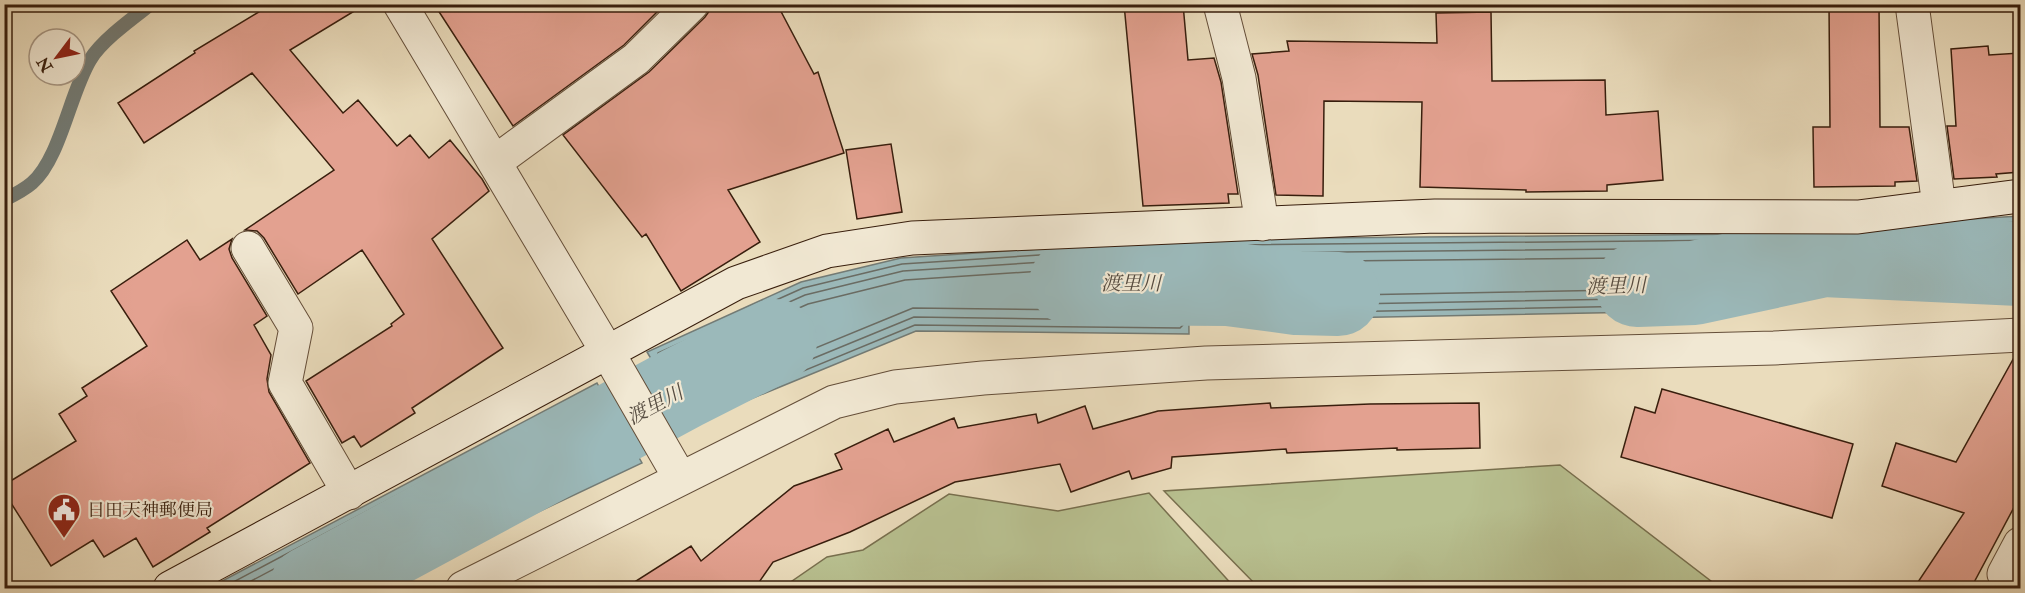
<svg xmlns="http://www.w3.org/2000/svg" width="2025" height="593" viewBox="0 0 2025 593" font-family="'IM FELL Double Pica','Noto Serif JP',serif">
  <style>
    .green { fill: #b8c090; stroke: #786f4e; stroke-width: 1.5 }
    .water { fill: #9bb9ba; stroke: #737b75; stroke-width: 1.5 }
    .lines { fill: none; stroke-linecap: round; stroke-linejoin: round }
    .shore { stroke: #6a6c64; stroke-width: 1.5 }
    .stream { stroke: #737b75; stroke-width: 14 }
    .river { stroke: #9bb9ba; stroke-width: 84 }
    .building { fill: #e3a190; stroke: #381e0d; stroke-width: 1.5 }
    .street-casing { stroke: #644e39; stroke-width: 35 }
    .secondary-casing { stroke: #381e0d; stroke-width: 35 }
    .street { stroke: #f1e8d3; stroke-width: 33 }
    .secondary { stroke: #f1e8d3; stroke-width: 33 }
    .labels { text-anchor: middle; dominant-baseline: central; stroke-width: 4.5; stroke-linejoin: round; paint-order: stroke }
    .poi-label { font-size: 18px; fill: #381e0d; stroke: #f1e8d3; text-anchor: start }
    .water-label { font-size: 20px; font-style: italic; fill: #564c41; stroke: #f1e8d3 }
  </style>
  <rect width="100%" height="100%" fill="#eadcbc"/>
  <filter id="stains"><feTurbulence type="fractalNoise" baseFrequency=".00333" numOctaves="4"/><feColorMatrix values="0 0 0 0 .2 0 0 0 0 .09 0 0 0 0 .02 0 0 0 .5 -.17"/></filter>
  <radialGradient id="worn" r=".72"><stop offset=".6" stop-color="#630" stop-opacity="0"/><stop offset="1" stop-color="#630" stop-opacity=".3"/></radialGradient>
  <!-- green -->
  <path class="green" d="M1560,465L1720,588H1259L1164,491Z
    M1149,493L1235,588H782L827,557L863,550L949,494L1058,511Z"/>
  <!-- water -->
  <path class="water" d="M2020,216V285L1788,277L1787,230Z
    M1752,234L1751,310L1224,320L1218,239Z
    M1188,239L1189,334L916,331L690,424L647,352L801,282L901,258Z
    M597,383L642,463L377,588H209Z"/>
  <g class="lines">
    <!-- shore -->
    <path class="shore" d="M1903,229L2020,222
      M2020,230L1803,243L1801,246V261L1804,264L2020,272
      M1811,235L1793,238L1794,268L1795,271L2020,279
      M2020,239L1838,250L1835,253L1838,256L2020,262
      M1743,240L1746,243L1745,302L1743,304L1232,314L1229,311L1225,249L1228,245Z
      M1179,246L1182,249L1183,325L1180,328L915,325L694,416L691,414L657,356L658,353L803,288L902,264Z
      M1736,248L1739,251L1738,294L1735,297L1239,306L1236,304L1233,256L1236,253Z
      M1171,254L1175,257V318L1173,321L914,317L697,406L694,405L668,360L669,356L805,295L903,271Z
      M1727,257L1729,260V285L1726,288L1248,297L1245,295L1243,265L1246,262Z
      M1162,263L1166,266V309L1164,311L913,308L701,395L698,393L680,364L682,360L808,304L905,280Z
      M222,588L592,392L595,393L632,457L631,461L380,580L377,584L376,588
      M238,588L589,402L592,403L621,454V458L376,574L370,580L369,588
      M257,588L585,414L589,415L609,450L608,454L372,566L362,576L360,588"/>
    <!-- stream -->
    <path class="stream" d="M4,200C14,195 24,190 32,183C60,159 70,93 90,60C101,41 133,18 151,4"/>
    <!-- river -->
    <path class="river" d="M1071,283L1229,284L1297,293L1338,294
      M1637,285L1694,283L1824,255L2020,264
      M311,588L682,388L775,341"/>
  </g>
  <!-- building -->
  <path class="building" d="M272,4H366L290,50L343,113L358,100L397,146L410,135L429,158L450,140L482,179L489,191L432,239L503,348L412,408L415,413L361,447L354,436L342,443L306,381L392,326L391,324L404,314L362,250L298,294L264,238L257,231L245,230L334,170L252,73L144,143L118,103L195,53L194,51Z
    M434,4H665L624,45L513,126Z
    M710,4H777L814,74L818,72L844,153L728,190L760,242L681,291L646,234L642,237L563,135L649,72L705,17L710,10Z
    M1124,4H1183L1188,60L1214,58L1221,82L1238,194H1228L1229,203L1143,206Z
    M1829,4H1879L1880,127H1909L1917,181L1895,182V186L1814,187L1813,127H1830Z
    M1491,12L1492,81L1605,80L1606,115L1658,111L1663,180L1607,185V191L1526,192V190L1420,187L1422,102L1324,101L1323,196L1276,195L1258,75L1252,54L1289,51L1287,41L1437,43L1436,13Z
    M1988,46L1989,55L2020,53V172L1996,174L1997,177L1954,179L1947,126H1956L1951,49Z
    M891,144L902,212L857,219L846,150Z
    M232,239L229,249L232,258L267,316L254,325L271,355L267,379L269,392L310,463L207,528L210,532L153,567L136,538L104,557L93,540L51,566L4,492V485L76,441L59,414L87,396L82,388L147,346L111,291L187,240L200,260Z
    M2016,354H2020V496L1971,588H1914L1964,513L1882,486L1896,443L1956,462Z
    M1662,389L1853,444L1832,518L1621,457L1635,407L1655,413Z
    M1270,403L1271,408L1370,404L1479,403L1480,448L1397,450V448L1287,453L1286,449L1172,457L1171,468L1132,479L1129,471L1071,492L1060,464L955,482L850,532L773,562L755,588H625L691,546L701,561L794,486L842,469L835,454L888,429L894,442L954,418L958,428L1036,414L1038,423L1085,406L1093,429L1158,411Z"/>
  <g class="lines">
    <!-- street casing -->
    <g class="street-casing">
      <path id="street" d="M400,4L608,353L680,478
        M1220,4L1239,78L1262,224
        M1912,4L1939,206
        M495,162L636,59L692,4
        M248,248L296,328L285,383L349,493
        M2004,574L2020,544
        M463,588L834,402L895,387L983,378L1206,363L1774,348L2020,335"/>
    </g>
    <!-- secondary casing -->
    <g class="secondary-casing">
      <path id="secondary" d="M170,588L736,283L827,251L912,238L1435,216L1858,217L2020,196"/>
    </g>
    <!-- street -->
    <use href="#street" class="street"/>
    <!-- secondary -->
    <use href="#secondary" class="secondary"/>
  </g>
  <!-- icons -->
  <defs>
    <g id="civic-pin" transform="scale(1.725)"><path d="M0 17L-7.5 6A9.5 9.5 0 1 1 7.5 6Z" fill="#8f2418" stroke="#f1e8d3"/><path d="M-.6-6.5H3V-4.5H.6V-3L4-1V1h2V6H-6V1h2V-1L-.6-3ZM-1.2 2.5V6h2.4V2.5Z" fill="#fff"/></g>
  </defs>
  <g fill-rule="evenodd">
    <use href="#civic-pin" x="64" y="510"/>
  </g>
  <g class="labels">
    <!-- poi labels -->
    <g class="poi-label">
      <text x="87" y="510">日田天神郵便局</text>
    </g>
    <!-- water labels -->
    <g class="water-label">
      <text x="1131" y="283">渡里川</text>
      <text transform="translate(1616 286) rotate(-2)">渡里川</text>
      <text transform="translate(655 405) rotate(-28)">渡里川</text>
    </g>
  </g>
  <!-- margin -->
  <rect width="2025" height="593" fill="none" stroke="#eadcbc" stroke-width="24"/>
  <rect x="6" y="6" width="2013" height="581" fill="none" stroke="#381e0d" stroke-width="3"/>
  <rect x="12" y="12" width="2001" height="569" fill="none" stroke="#381e0d" stroke-width="1.5"/>
  <!-- north arrow -->
  <g transform="translate(57 57) rotate(238)"><circle r="28" fill="#f1e8d3" stroke="#a79784" stroke-width="1.5"/>
  <path d="M0-4.5L10 22L0 15L-10 22Z" fill="#8f2418"/>
  <text y="-9" font-size="16" font-weight="bold" text-anchor="middle" fill="#381e0d">N</text>
  </g>
  <rect width="100%" height="100%" filter="url(#stains)"/>
  <rect width="100%" height="100%" fill="url(#worn)"/>
</svg>
